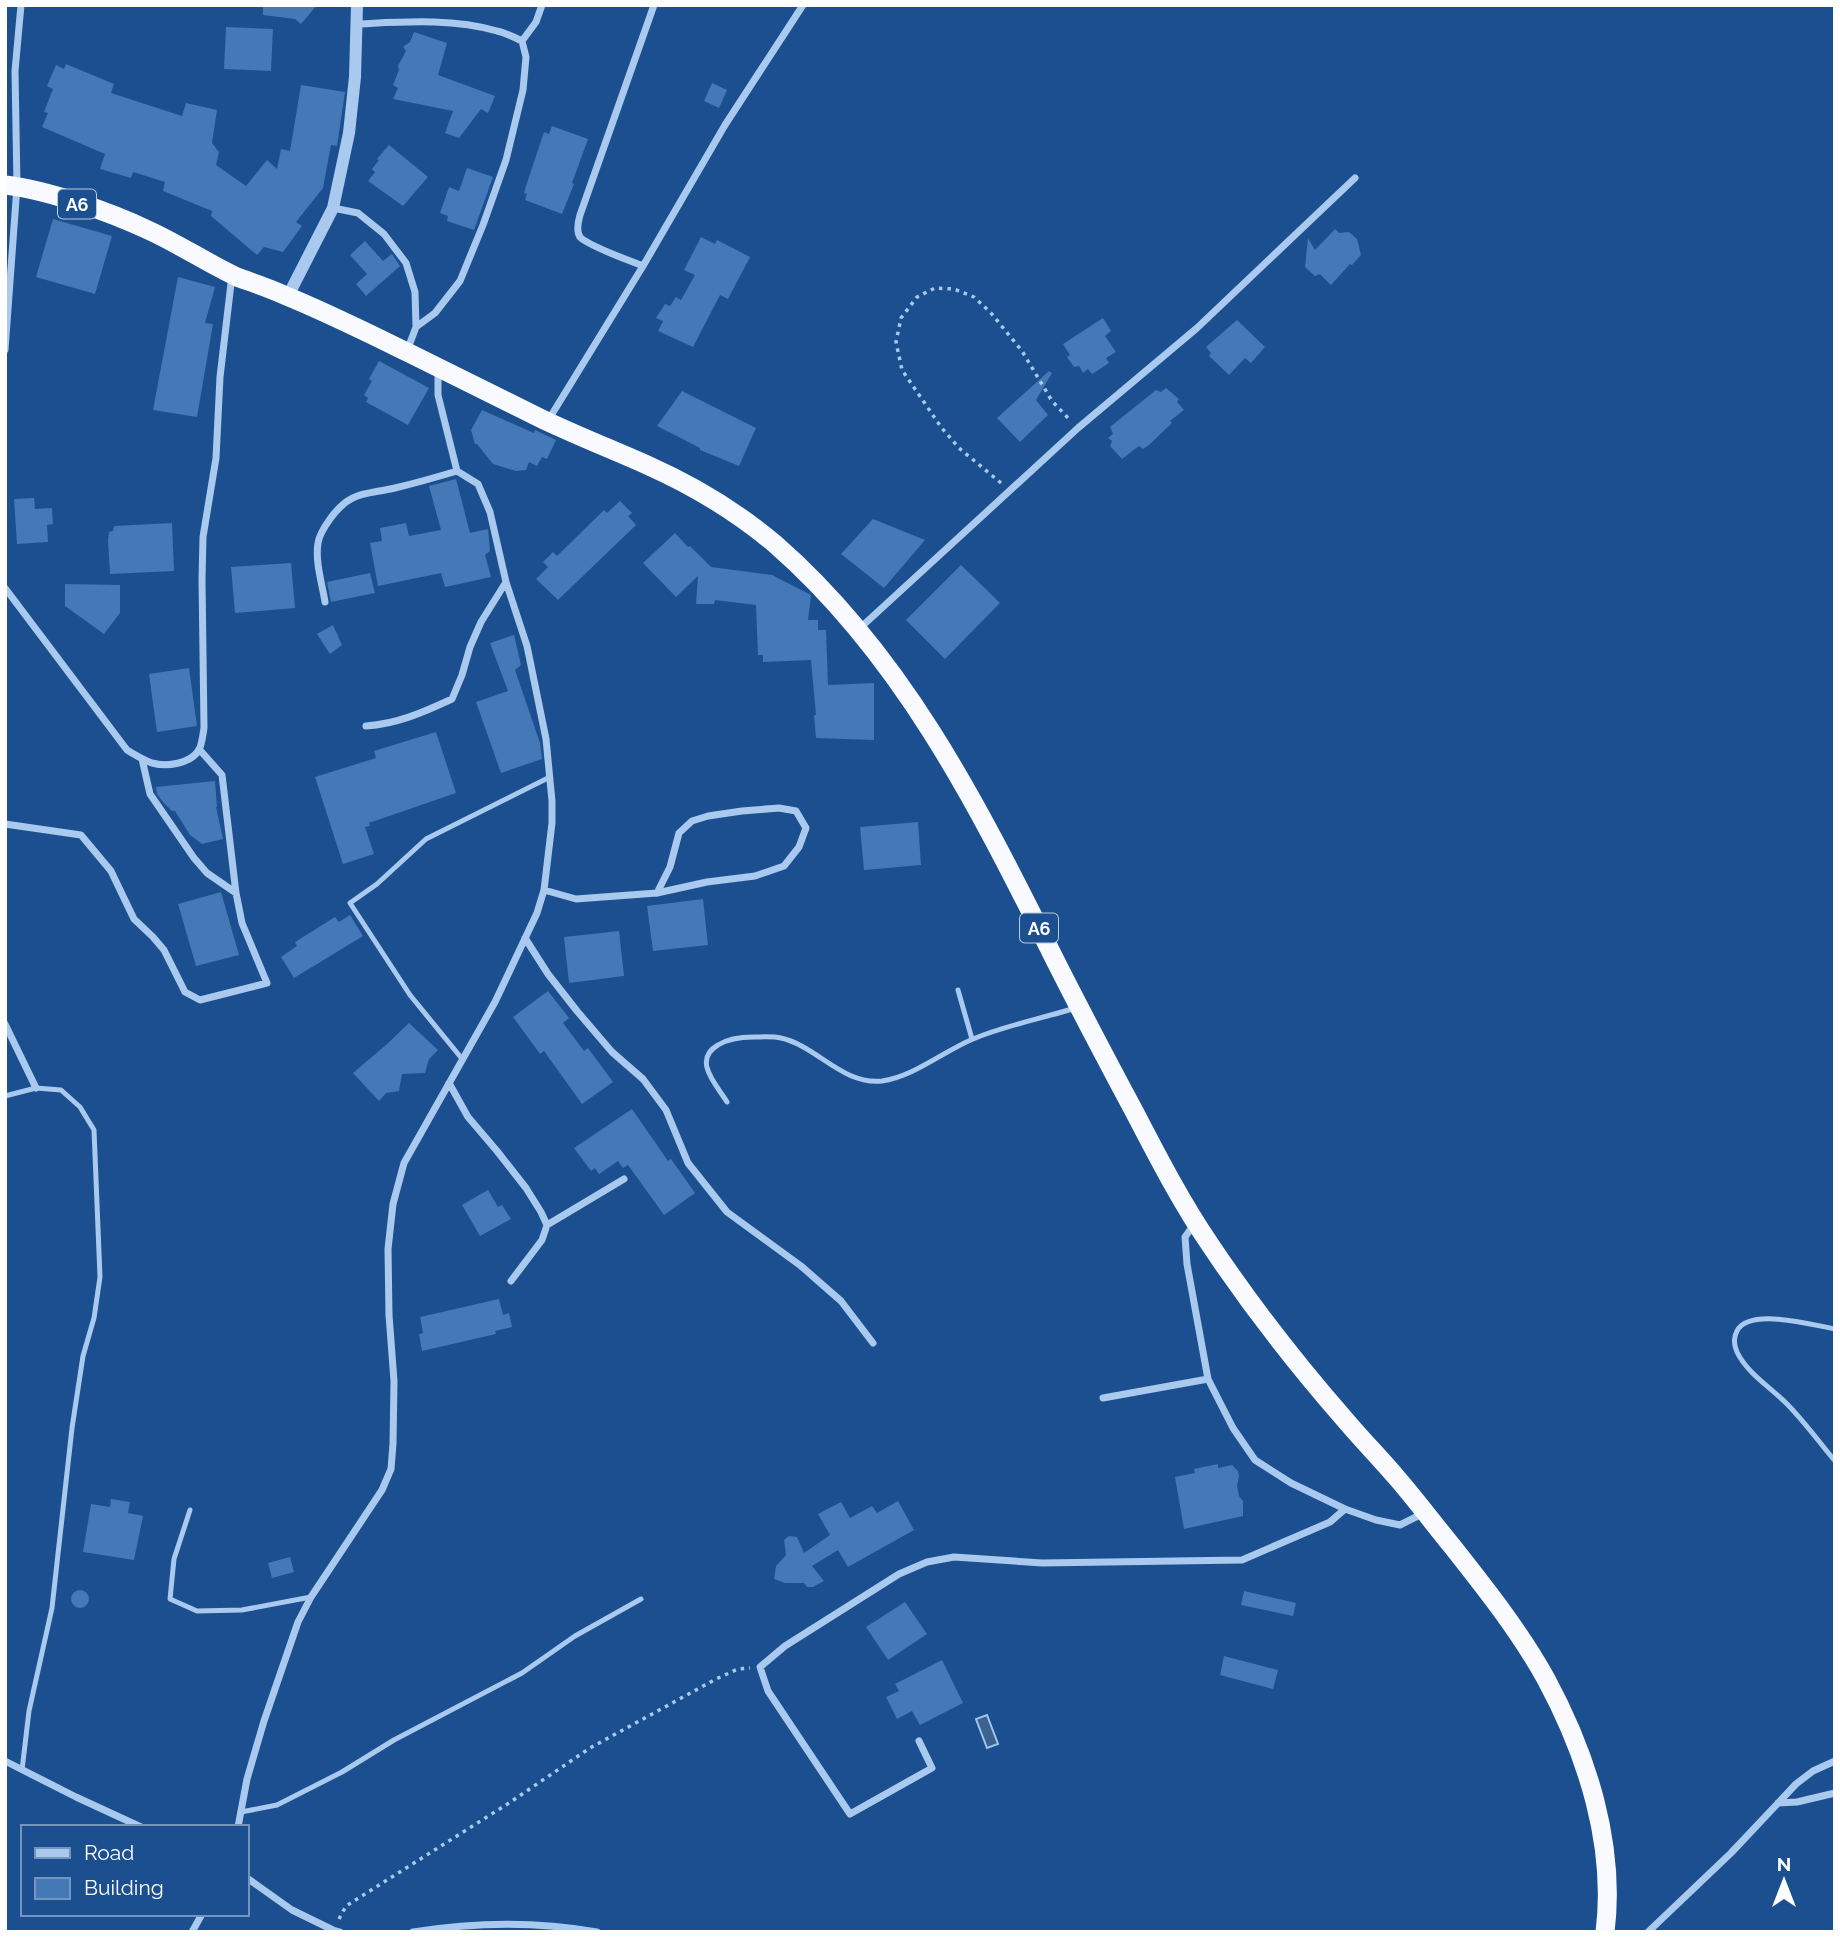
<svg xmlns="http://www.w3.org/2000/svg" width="1840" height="1937" viewBox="0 0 1840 1937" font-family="Raleway,sans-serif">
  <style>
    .water { fill: #3c6290; stroke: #9cc4f0; stroke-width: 2 }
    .building { fill: #4478b7 }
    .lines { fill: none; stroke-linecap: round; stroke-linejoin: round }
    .path { stroke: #a9c9ee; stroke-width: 3.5; stroke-dasharray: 3.5 5; stroke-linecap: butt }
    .service { stroke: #a9c9ee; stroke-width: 5 }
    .minor { stroke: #a9c9ee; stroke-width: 7 }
    .tertiary { stroke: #a9c9ee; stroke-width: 12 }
    .trunk { stroke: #f8faff; stroke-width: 19 }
    .labels { text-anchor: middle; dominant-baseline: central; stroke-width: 5; stroke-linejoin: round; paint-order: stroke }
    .shield { fill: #1b4f8f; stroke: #bbcadd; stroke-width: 2 }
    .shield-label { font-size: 18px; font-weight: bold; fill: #fff }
  </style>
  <rect width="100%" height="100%" fill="#1b4f8f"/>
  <!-- water -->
  <path class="water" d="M987,1715L998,1744L987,1748L976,1719Z"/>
  <!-- building -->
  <path class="building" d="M263,5H317L301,24L295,19L263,15Z
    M226,27L273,29L271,71L224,69Z
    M414,32L447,43L438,75L495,96L488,113L481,109L459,138L445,133L453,111L393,99L398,88L393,85L399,70L398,66L406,51L403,47L410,42Z
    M66,64L114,84L111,93L182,116L186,103L217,110L212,143L219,152L216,165L246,186L267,160L277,169L281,149L290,151L301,85L345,92L337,146L331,145L323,188L296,222L302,226L283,252L264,247L257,255L211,216L212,211L163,191L165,182L133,172L131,178L100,169L105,154L42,127L48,113L44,112L53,89L47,86L56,65L64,69Z
    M712,83L727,90L719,108L704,101Z
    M552,126L588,139L572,183L574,184L562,214L525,200L527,194L524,193L526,186L544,132L549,134Z
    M389,145L428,177L403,206L368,181L375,172L372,169L379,160L377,159Z
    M467,168L493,177L474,230L447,221L448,216L440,213L449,187L459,191Z
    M53,219L112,236L95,294L36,277Z
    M1335,229L1339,233L1349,232L1357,239L1361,255L1352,265L1350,264L1331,285L1320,274L1315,276L1305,267L1308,238L1315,250Z
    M701,237L715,244L717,240L750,257L728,299L720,295L693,347L658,331L663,321L656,318L665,304L670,306L676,297L681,300L695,275L684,270Z
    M365,241L383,261L392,254L400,266L366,296L356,284L367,274L350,255Z
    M178,277L215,287L205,323L213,324L197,417L153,410Z
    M1103,318L1111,331L1105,336L1116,352L1106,358L1109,363L1092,374L1088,369L1083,373L1079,366L1074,367L1067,357L1070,355L1063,344Z
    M1237,320L1265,347L1251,363L1245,358L1229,375L1209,356L1211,353L1206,347Z
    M379,361L429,388L408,425L366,402L368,398L364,395L372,381L369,379Z
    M1049,371L1052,373L1036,400L1048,415L1020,442L997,418Z
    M1166,388L1179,399L1177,402L1184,410L1170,421L1172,423L1149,445L1143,449L1139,446L1122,459L1110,446L1112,441L1108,438L1113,434L1110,427L1156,390L1161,392Z
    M682,391L756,428L739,466L700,450V448L657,426Z
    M482,410L534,433L535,430L556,440L547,459L542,457L537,466L529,462L526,470L516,471L493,464L477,444H475L471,430Z
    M456,479L470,533L488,529L490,551L485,555L491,577L445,587L441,573L378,586L370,543L382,541L380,528L406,523L409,536L441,530L429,486Z
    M34,498L35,509L52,508L53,524L47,525L48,542L17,544L14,499Z
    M620,501L632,513L628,516L636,525L558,600L536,579L548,567L543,562L553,552L557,556L604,510L607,513Z
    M873,519L925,540L884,588L841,554Z
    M172,523L174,571L110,574L108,540L109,532L113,531L114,526Z
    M675,533L688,547L690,546L711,567L772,575L811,595L808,620H818V630H826L828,685L874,683V740L816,738L814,715H816L811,660L763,662V655H758L756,605L715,600L714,604H696L698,576L676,597L643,563Z
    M291,563L295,608L235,613L231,567Z
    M961,565L1000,603L945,659L906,620Z
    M370,573L375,593L331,602L327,582Z
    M65,584L120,585V613L104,634L65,606Z
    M333,625L342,645L330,654L317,634Z
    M514,635L521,665L515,670L540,743L542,759L501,773L476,702L508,691L490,643Z
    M189,668L197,726L157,732L149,674Z
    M436,732L456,793L369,823L370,826L365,827L374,854L343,864L315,777L376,758L374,751Z
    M215,781L217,807H216L223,839L202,844L190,835L175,811H172L163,802L157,794L156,787Z
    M918,822L921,865L864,870L860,827Z
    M221,892L239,955L196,966L178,904Z
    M703,899L708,945L653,951L647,906Z
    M350,915L363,936L294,978L281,957L297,946L295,942L335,917L339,922Z
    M619,931L624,976L569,983L564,937Z
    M548,991L569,1018L563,1023L584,1051L588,1048L613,1082L582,1104L544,1051L540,1054L513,1017Z
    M409,1023L438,1050L429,1059L425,1073L402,1074L399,1091L386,1093L379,1101L353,1073L386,1045Z
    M632,1109L668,1161L671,1159L695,1193L664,1215L628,1165L623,1168L618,1161L599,1174L595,1168L591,1171L574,1148Z
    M488,1190L498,1207L502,1205L511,1219L480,1236L462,1205Z
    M499,1299L503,1315L509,1313L512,1327L495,1331L496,1334L422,1351L419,1334L423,1333L420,1317Z
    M1218,1464V1468L1232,1465L1238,1471L1239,1476L1237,1486L1239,1496L1243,1501V1516L1184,1529L1175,1477L1195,1473L1194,1469Z
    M111,1499L130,1502L128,1513L143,1516L134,1560L83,1552L91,1504L110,1507Z
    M898,1501L914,1530L848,1567L838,1550L812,1566L824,1581L813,1587H807L804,1583H785L774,1579L776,1566L786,1555L784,1540L789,1536L797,1537L804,1553L830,1535L818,1514L841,1502L850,1518L872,1506L877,1513Z
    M290,1557L294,1572L272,1578L268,1563Z
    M71 1599a9 9 0 1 1 18 0a9 9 0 1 1-18 0Z
    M1244,1591L1296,1603L1293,1616L1241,1605Z
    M905,1602L927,1634L888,1660L866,1627Z
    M1224,1656L1278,1670L1273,1689L1220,1675Z
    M942,1660L963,1703L920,1725L912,1711L897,1719L886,1697L899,1691L895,1684Z"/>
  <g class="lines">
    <!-- path -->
    <path class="path" d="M1001,483L959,448L941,427L902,370L896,342L901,318L917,297L935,288L954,289L974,297L991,313L1022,351L1052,401L1069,419
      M339,1919L346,1906L509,1803L590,1748L716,1679L738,1669L750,1668"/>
    <!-- service -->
    <path class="service" d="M958,990L972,1039
      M463,1060L410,995L350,903L377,884L426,839L550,777
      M5,1096L36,1088L61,1090L80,1107L94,1130L100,1277L94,1318L83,1356L72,1428L52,1608L29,1711L22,1770
      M727,1102C716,1084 692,1060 718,1045C729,1038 742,1037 754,1037C763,1037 773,1036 781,1038C817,1046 842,1085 882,1081C913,1077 944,1051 973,1039C1006,1025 1041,1019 1075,1008
      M1835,1329C1813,1325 1749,1307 1737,1331C1733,1338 1734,1345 1737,1352C1747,1373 1770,1387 1786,1403C1804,1421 1819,1442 1835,1461
      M190,1510L174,1559L170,1599L197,1611L242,1610L311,1597
      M241,1812L277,1805L342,1772L394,1740L522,1673L575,1636L641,1599"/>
    <!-- minor -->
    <path class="minor" d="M357,24C402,22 452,18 497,31C506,33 514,37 522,41
      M333,208L358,213L384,234L406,263L415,292L416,327
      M643,266C631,261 588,246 580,237C576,231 578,222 580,215L654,5
      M5,350L17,186L15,71L21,5
      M407,351L416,327L435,313L460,281L483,225L506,160L523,90L526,57L522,41L536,22L542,5
      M549,419L643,266L725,125L803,5
      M5,588L127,750C135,755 143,760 152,763C167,767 190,764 199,750C202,744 203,734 204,728L202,579L203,537L216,458L220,377L232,275
      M325,602C322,583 315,562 318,543C319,535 325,526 330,519C350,491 364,495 395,488C416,483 437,477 457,471
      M859,629L1078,428L1197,328L1355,178
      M366,726C397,724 424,712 452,699L462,675L470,647L481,622L506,582
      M142,759L150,794L194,858L207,873L236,893L222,775L199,749
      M5,824L81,835L111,871L134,919L153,937L164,950L185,992L200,1000L267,983L242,923L236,893
      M544,890L576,899L657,893L707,882L755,876L784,866L799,847L806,828L796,811L779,808L742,811L708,816L692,821L679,833L670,867L657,893
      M525,938L548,974L577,1011L612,1052L643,1079L666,1110L688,1163L727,1212L801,1266L841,1301L873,1343
      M5,1024L36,1088
      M449,1083L468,1117L497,1151L526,1188L541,1212L547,1225L542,1240L511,1281
      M1195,1223L1185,1237L1187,1264L1208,1379L1233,1428L1255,1460L1291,1483L1345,1509
      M547,1225L624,1179
      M1103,1398L1208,1379
      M919,1741L932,1768L850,1814L768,1691L760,1667L785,1646L899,1574L927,1562L954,1557L1042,1563L1242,1560L1330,1522L1345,1509L1376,1520L1400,1525L1424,1513
      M5,1761L76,1797L141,1827
      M1778,1803L1797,1802L1835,1793
      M238,1827L247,1779L264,1721L298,1622L311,1597L382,1490L391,1469L393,1444L394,1381L389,1315L388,1249L393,1204L404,1163L495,1002L537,913L544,890L552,823V801L546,739L527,646L506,582L490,512L478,484L457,471L438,395V370
      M247,1878L292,1910L333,1930L340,1932
      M192,1932L202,1914
      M413,1932C475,1922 535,1921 597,1932
      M1648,1932L1731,1853L1796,1784L1813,1771L1835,1761"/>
    <!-- tertiary -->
    <path class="tertiary" d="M288,296L333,208L349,133L355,77L357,5"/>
    <!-- trunk -->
    <path class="trunk" d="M5,185C48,190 110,212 148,230C179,244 207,263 237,277C253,283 269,288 284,295C326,312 368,333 409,353C454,375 499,398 544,420C578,436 613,450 647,465C692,485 737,512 775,544C900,653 975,800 1048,946C1076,1002 1105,1057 1135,1113C1158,1157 1181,1202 1209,1243C1251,1306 1297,1365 1347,1422C1363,1441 1381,1459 1397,1478C1416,1500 1434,1524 1452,1546C1486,1589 1520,1632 1546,1679C1587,1755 1616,1845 1605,1932"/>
  </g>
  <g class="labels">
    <!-- shield labels -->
    <g class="shield">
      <rect x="58" y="189.5" width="38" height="29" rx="5"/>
      <rect x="1020" y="913.5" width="38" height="29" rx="5"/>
    </g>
    <g class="shield-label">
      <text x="77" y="204">A6</text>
      <text x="1039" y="928">A6</text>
    </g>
  </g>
  <!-- border -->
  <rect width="1840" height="1937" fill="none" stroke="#ffffff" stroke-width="14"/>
  <!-- legend -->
  <rect x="21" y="1825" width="228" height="91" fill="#1b4f8f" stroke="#7695bc" stroke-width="2"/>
  <rect x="35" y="1848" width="35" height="10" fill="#a9c9ee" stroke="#7695bc" stroke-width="2"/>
  <text x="84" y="1860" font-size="21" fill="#ffffff">Road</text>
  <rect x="35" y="1878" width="35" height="21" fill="#4478b7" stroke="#7695bc" stroke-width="2"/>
  <text x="84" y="1895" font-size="21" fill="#ffffff">Building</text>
  <!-- north arrow -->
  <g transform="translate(1784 1881)" stroke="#1b4f8f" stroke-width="5" paint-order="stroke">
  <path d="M0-5L12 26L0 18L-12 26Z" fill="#ffffff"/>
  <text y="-10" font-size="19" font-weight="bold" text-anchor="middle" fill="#ffffff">N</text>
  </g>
</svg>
